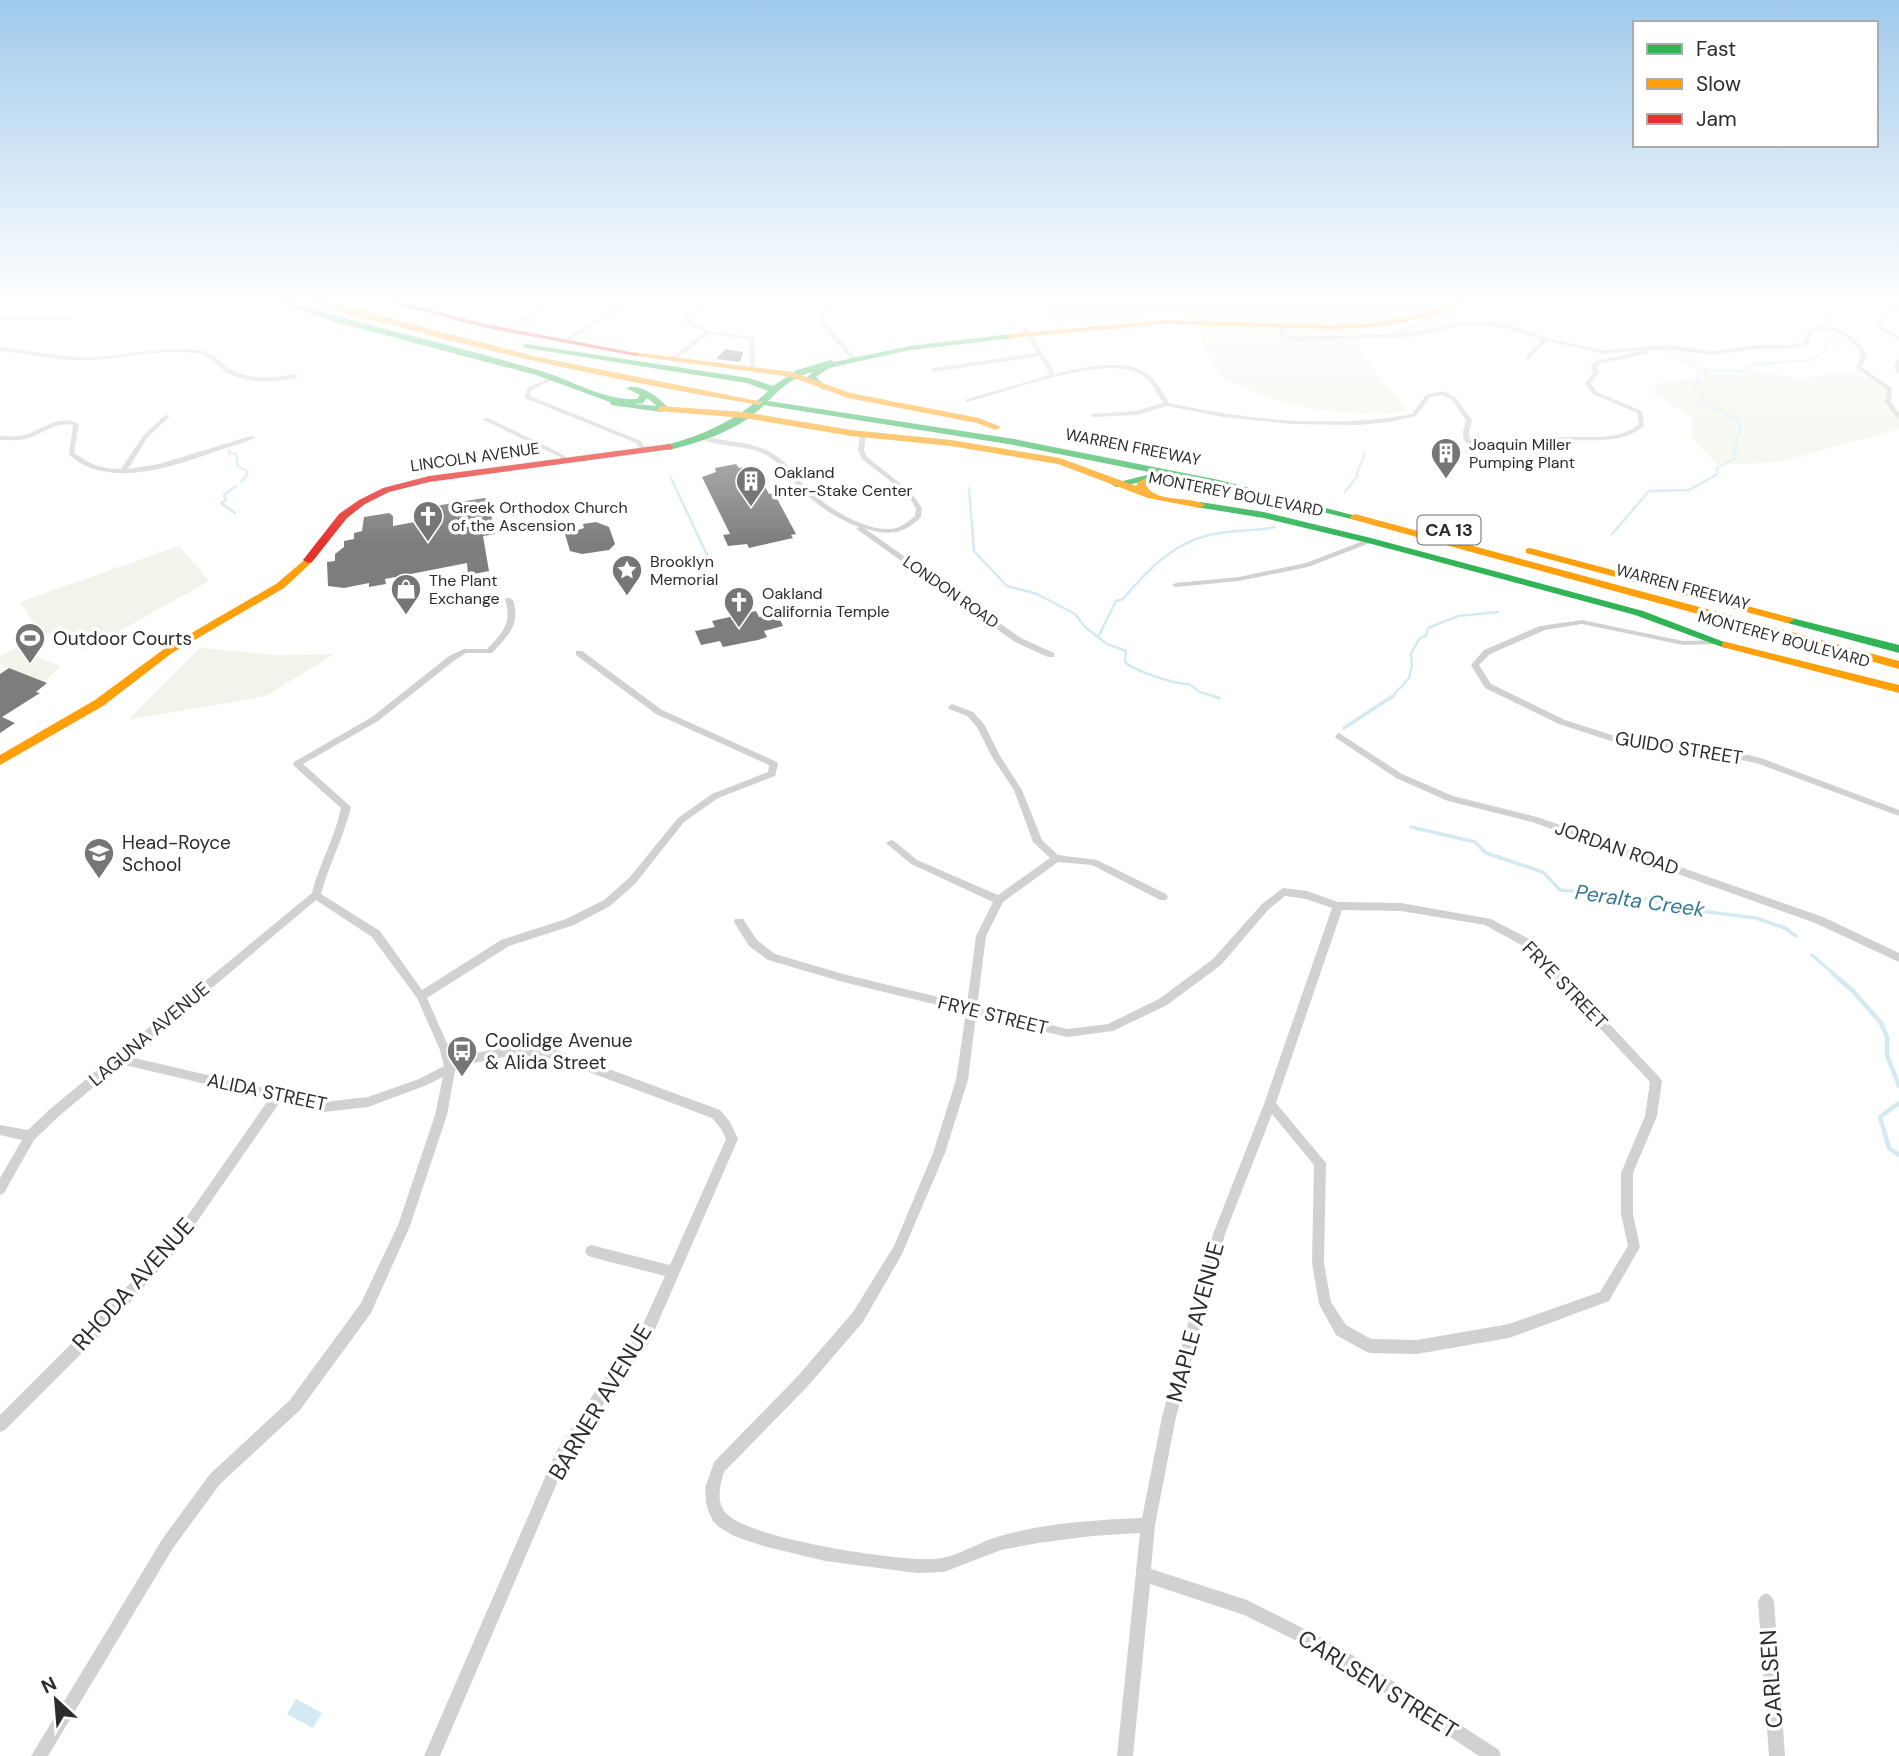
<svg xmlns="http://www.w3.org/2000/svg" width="1899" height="1756" viewBox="0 0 1899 1756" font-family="'DM Sans',sans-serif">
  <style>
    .green { fill: #f1f4ea }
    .water { fill: #d4eaf2 }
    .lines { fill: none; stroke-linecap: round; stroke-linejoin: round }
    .stream-far3 { stroke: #d4eaf2; stroke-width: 2 }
    .stream-far2 { stroke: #d4eaf2; stroke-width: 2.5 }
    .stream-far1 { stroke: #d4eaf2; stroke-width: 3.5 }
    .stream { stroke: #d4eaf2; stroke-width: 4.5 }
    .building { fill: #7d7d7d }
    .street { fill: #d1d1d1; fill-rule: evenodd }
    .fast { fill: #30b455; fill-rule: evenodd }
    .slow { fill: #ff9f0a; fill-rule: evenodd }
    .jam { fill: #e5322d; fill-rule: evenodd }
    .labels { text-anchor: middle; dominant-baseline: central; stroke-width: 7; stroke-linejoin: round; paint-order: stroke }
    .far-poi-label { font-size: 16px; fill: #2c2c2c; stroke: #fff; text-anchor: start }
    .far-street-label { font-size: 16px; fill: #2c2c2c; stroke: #fff }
    .shield { fill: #fff; stroke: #6b6b6b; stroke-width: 2 }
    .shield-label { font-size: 18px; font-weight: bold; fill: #2c2c2c }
    .poi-label { font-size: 19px; fill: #2c2c2c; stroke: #fff; text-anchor: start }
    .street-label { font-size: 19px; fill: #2c2c2c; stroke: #fff }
    .water-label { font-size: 21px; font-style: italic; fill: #367a92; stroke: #fff }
    .near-street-label { font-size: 23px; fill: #2c2c2c; stroke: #fff }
  </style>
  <rect width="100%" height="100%" fill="#fff"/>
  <!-- green -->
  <path class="green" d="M1042,299H1480L1465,305L1467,301C1423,321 1398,329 1349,331L1368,362L1408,411L1366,414L1312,409L1268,398L1222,378L1205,347L1198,326L1183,313L1056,323L1049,315Z
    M1665,347L1713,374L1762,371L1800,379L1861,369L1890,389L1888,402L1899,417V429L1778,462L1717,465L1692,437L1693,417L1652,393L1659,383L1706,377L1658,348Z
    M179,546L209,581L86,650L40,632L20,602Z
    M15,648L61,666L44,682L0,664V656Z
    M200,648L277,655L334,654L266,696L128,720Z"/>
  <!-- water -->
  <path class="water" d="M296,1699L322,1713L313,1728L287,1714Z"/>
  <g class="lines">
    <!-- stream-far3 -->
    <path class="stream-far3" d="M1826,320L1833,316L1829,312L1852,302L1850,300L1860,299
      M229,450V453L236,454L238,467L247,471V476
      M1356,476L1365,453
      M1713,476L1718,474L1716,469L1738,456L1733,451L1738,446L1735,441L1740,433L1738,420L1702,401L1704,396L1692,388L1699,381L1698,375L1706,374L1705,370L1742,371L1758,364L1811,360L1826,351L1825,346L1834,347L1835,342L1828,339L1825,331"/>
    <!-- stream-far2 -->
    <path class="stream-far2" d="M671,478L708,557
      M241,482L247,475
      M969,488L974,551L1007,586L1037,594L1075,614L1086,628L1107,644L1126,651L1125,662C1134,671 1178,685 1189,684L1200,692L1219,698
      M1345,492L1358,475
      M235,513L221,503L226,500L224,495L236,486
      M1612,534L1649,491L1689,490L1716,475
      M1099,635L1116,601L1123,599C1150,567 1177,539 1220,533C1239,530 1257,531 1275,527
      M1391,698L1409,678L1412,666L1411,653L1420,638L1426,636L1428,628L1458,616L1498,612"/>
    <!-- stream-far1 -->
    <path class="stream-far1" d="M1214,696L1219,698
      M1344,728L1393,696
      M1411,827L1475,842L1486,853L1543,872L1560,890L1636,896L1677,908L1756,918L1785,928L1796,936
      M1812,955L1835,975"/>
    <!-- stream -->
    <path class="stream" d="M1833,974L1853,991L1881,1023L1887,1037V1055L1899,1086
      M1899,1103L1880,1117L1889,1148L1899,1155"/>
  </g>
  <!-- building -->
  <path class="building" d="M725,349L743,352L740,362L716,359Z
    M736,464L739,468L754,466L769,494L774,493L796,534L791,535L793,538L749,548L747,544L728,546L723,535L730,534L702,477L716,472L715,468Z
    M484,498L488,499L495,534L483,536L489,571L468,575L467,563L385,579L386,584L369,587V583L344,588L328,586L327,562L335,561V554L344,547V541L354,539V533L362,531L364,517L389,513L393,516V526L437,518L435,506Z
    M596,522L609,527L615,544L609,550L582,554L570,551L565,534L584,528L583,524Z
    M756,611L759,617L777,613L783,626L764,631L767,637L758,640L723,647L720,641L701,645L695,631L715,627L712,621Z
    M9,668L47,683L36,692L40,693L2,717L15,723L0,733V674Z"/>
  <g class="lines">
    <!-- street -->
    <path class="street" d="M553,299H559L506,331L501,330Z
      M629,299H635L565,343L560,342Z
      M725,299H732L702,309L690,318L691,322L710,331L754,337L755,369L750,368L749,339L710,334L674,360H670V358L705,332L686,324L685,316L698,307Z
      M1673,299H1694C1689,302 1678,302 1673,299Z
      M837,301L839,302V304L827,312L823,320L856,358V360H852L817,320L823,310Z
      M1458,302L1460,303V305L1403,334L1460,322L1478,321L1507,324L1548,338L1603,350L1665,345L1715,351L1754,345H1788L1804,342L1809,329C1832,320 1856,334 1867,355L1862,367L1892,388L1891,402L1899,413V419L1897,418L1885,402L1887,390L1856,367L1861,355C1853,338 1832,324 1813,331L1808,344L1788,349H1754L1715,355L1665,349L1650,350L1647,354L1601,363L1597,366L1599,372L1591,383L1597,392L1642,411L1644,426C1620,446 1589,438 1560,441C1537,443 1481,464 1465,441C1460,435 1465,427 1466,420L1452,400L1442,395L1430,397L1416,416L1389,422L1359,425L1291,424L1223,417L1167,406L1136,415L1093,417L1091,416V414L1136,411L1163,403C1157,393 1151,380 1140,374C1105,354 1007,392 967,402L964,400L1050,375L1039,356L934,372L931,370L934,368L1037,353L1022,329L1025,327L1028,329L1055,374C1082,368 1126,356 1149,375C1158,383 1163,393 1169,403C1248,420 1333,429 1412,414L1426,395L1443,391L1456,398L1472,420L1469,433L1470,439C1477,445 1485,448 1495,448C1515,449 1534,440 1554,438C1582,434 1615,444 1639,424L1637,413L1593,394L1585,383L1593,372L1591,365L1597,361L1644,350L1603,354L1547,341L1528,360L1526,359V357L1542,340L1506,328L1478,325L1460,326L1410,337L1296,341L1280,335L1275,319L1278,317L1281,319L1285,333L1297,337L1398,334V332Z
      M1899,303V307L1887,313L1881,324L1882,327L1899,336V340L1878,329L1875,324L1883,311Z
      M0,316L71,317L74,319L71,321L0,320Z
      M0,347C31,350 60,358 92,357C127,356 164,345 200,350C212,352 218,360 227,367C247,381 272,378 295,374L298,376L295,378C272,382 247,385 226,372C217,366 211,356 200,354C164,347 127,359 92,360C60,362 31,354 0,351Z
      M1899,359V374L1897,373L1894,367L1896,361Z
      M551,377L556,378L532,390L530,396L641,441L647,452L646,453H642L636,443L525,398L527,388Z
      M165,415L170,416L147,438L128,469L159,464L251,436L256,437C247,442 236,445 226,448C191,460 145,478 108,472C92,470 82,465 69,455L73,425C56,421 44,433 29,438C20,441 10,440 0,440V436C8,436 16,437 24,435C43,430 59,413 79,424L74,453C90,464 101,469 121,469L143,436Z
      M484,418H488L564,455L569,462L564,463L560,457L484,420Z
      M863,433L866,435L864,450L867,457L911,492L922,508L921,517C903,535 888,536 864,528L1021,638L1054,653V657H1048L1015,642L858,530L856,529L859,527C838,519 817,506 801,489C790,479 783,466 771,458C750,443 721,449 699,438L702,436C725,442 755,441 775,455C788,463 795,476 805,486C824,506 863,531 891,529C901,528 907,522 915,516L916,508L907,494L862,459L858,450L860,435Z
      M1368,539H1371L1375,541L1308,567L1239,581L1176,587L1172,585L1176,583L1239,577L1306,563Z
      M506,598H509L513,600C521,624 508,636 492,653H466L455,660L378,721L303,764L351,807C344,837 329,864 321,894L380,931L422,990L501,940L566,919L604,900L629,878L678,818L712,794L768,772L769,765L656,714L576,655V651H582L662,710L777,762L778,764L775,776L718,798L684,822L635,884L610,906L574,925L509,946L427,998L450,1050L454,1061L466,1055L505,1047L554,1049L720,1110L730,1122L738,1139L649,1343L610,1394L566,1462L440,1756H424L556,1452L600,1384L639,1333L665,1276L591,1257L587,1255L585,1251L587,1247L591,1245L670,1265L726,1139L722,1130L712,1118L554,1059L505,1057L468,1064L455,1071L447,1115L410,1226L371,1313L300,1410L220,1484L173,1548L48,1756H31L163,1538L210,1474L290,1400L361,1303L398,1225L435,1115L443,1077L427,1085L368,1107L324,1112L280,1102L178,1249L111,1324L5,1430L0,1432V1415L101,1314L170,1241L269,1099L121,1064L58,1117L34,1140L4,1193L0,1195V1178L22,1140L0,1135V1125L28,1130L50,1109L312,893C319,864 335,838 341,808L294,766L293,764L294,762L372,717L449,656L464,649H487C502,633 513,623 505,600ZM316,900L372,937L417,998L440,1050L444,1066L419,1079L368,1097L324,1102L130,1057Z
      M1582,620L1683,641L1716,640L1720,642L1716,644L1683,645L1582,624L1545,630L1490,654L1479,665L1491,684L1565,720L1615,736L1703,745L1761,758L1899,810V816L1759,764L1703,751L1614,742L1559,724L1485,688L1471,665L1484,650L1540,626Z
      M952,704L973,712L984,724L1000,756L1022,790L1042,840L1058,855L1097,860L1166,894L1168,897L1166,900H1160L1092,865L1058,862L1003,902L986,936L977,1007L1067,1029L1108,1024L1159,999L1213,959L1262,904L1283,888L1307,891L1338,902L1401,903L1491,919L1531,940L1660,1078L1662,1081L1657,1116L1633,1173V1214L1640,1247L1609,1301L1604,1303L1509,1338L1417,1354L1370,1353L1365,1351L1336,1335L1319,1304L1312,1263L1314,1165L1272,1114L1225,1234L1176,1417L1155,1525L1151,1569L1247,1600L1340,1647L1499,1750L1501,1756H1479L1330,1657L1244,1615L1150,1584L1133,1756H1117L1140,1533L1092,1536L1038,1543L1001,1550L944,1572L917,1573L825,1561L763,1546L734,1536L719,1527L713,1521L708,1510L706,1503L705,1488L714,1462L797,1377L853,1312L894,1246L933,1153L956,1080L966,1012L843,982L768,960L749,946L734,922L735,919H743L757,940L775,954L843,974L967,1004L976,936L993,902L911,864L886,843L891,840L894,841L917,860L998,895L1050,858L1033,842L1014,790L992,757L977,727L967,716L949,709L948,707ZM1285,896L1306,899L1332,908L1264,1104L1213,1234L1162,1417L1142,1518C1095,1520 1046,1523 1000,1536C978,1542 958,1557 935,1559C899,1561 746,1539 725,1512C716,1501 720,1485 724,1472L807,1387L863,1322L902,1254L945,1153L968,1080L976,1015L1067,1037L1113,1031L1167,1005L1221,965L1268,910ZM1342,910L1401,911L1485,925L1523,946L1650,1082L1645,1116L1621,1173V1214L1628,1246L1600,1292L1509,1324L1417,1340L1371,1339L1346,1325L1331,1302L1324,1263L1326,1163L1276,1103Z
      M1339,733L1402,774L1453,796L1537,817L1823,917L1899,953V962L1815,923L1532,822L1448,801L1396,778L1336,738L1335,736Z
      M1766,1593L1771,1596L1774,1601L1785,1756H1769L1758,1601L1761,1596Z"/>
    <!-- fast -->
    <path class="fast" d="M272,299H282C367,327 455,345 541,371C572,380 604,401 637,399L640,395L626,388C640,382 659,398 669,408L661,412L611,405L610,402L536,375L335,322ZM647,398L657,406L635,404L643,403Z
      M1011,334L1015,336L1014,338L910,350L829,368L816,377L827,387L823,390L807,377L813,372C794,376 781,388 768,401L1014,439L1219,480L1360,517L1355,520L1219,486L1014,445L764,405C739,430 702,442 669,450L664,447L666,445C706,435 741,417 768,391L747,383L526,348L522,346L526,344L749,378L773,386L797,370L831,360L834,362L910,346Z
      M1147,475L1165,476L1170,479L1165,482L1147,481L1116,487L1111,484Z
      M1200,502L1264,512L1371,538L1643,611L1732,645L1726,648L1722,647L1635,615L1368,543L1264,518L1196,507L1195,505Z
      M1788,617L1899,645V653L1784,622V618Z"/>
    <!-- slow -->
    <path class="slow" d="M306,299H317L533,356L763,402L759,405C639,385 520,360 403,328C378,321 327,311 306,299Z
      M1464,299H1474L1425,318L1375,327L1333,329L1166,324L1011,338L1007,336L1011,334L1166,320L1333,325L1375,323L1420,314Z
      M633,352L793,372L850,393L979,418L1001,427L996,430L977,423L848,398L791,377L636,356L632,354Z
      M661,406L744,412L851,430L951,440L1060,458L1136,486L1138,482L1152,476H1158V480L1146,485C1156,504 1189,495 1205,505L1200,508L1148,498L1058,464L951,446L851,436L744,418L658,411L657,409Z
      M1355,514L1899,661V669L1351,519L1350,517Z
      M1530,548L1792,618L1794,620L1788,623L1784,622L1526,553V549Z
      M308,557L312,558V562L284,588L172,653L103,706L0,765V755L95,700L164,649L276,584Z
      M1726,642L1899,685V693L1722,647V643Z"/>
    <!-- jam -->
    <path class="jam" d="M376,299H387L486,324L640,354L636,356L486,328Z
      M669,444L674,447L672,449L429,482L389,492L365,504L347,518L312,562L308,563L303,560L339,514L359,500L383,488L429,476Z"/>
  </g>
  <!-- sky -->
  <linearGradient id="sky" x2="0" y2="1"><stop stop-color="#a0caec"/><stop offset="0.55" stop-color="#fff"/><stop offset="1" stop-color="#fff" stop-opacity="0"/></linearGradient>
  <rect width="1899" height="544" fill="url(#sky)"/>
  <!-- icons -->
  <defs>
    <g id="building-pin" transform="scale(1.575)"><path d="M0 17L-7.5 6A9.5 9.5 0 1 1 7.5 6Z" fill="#767676" stroke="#fff"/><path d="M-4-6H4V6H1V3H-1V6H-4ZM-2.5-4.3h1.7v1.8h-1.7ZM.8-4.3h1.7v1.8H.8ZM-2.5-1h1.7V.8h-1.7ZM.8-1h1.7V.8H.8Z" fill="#fff"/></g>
    <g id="church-pin" transform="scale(1.575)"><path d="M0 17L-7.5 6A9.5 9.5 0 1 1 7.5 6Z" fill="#767676" stroke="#fff"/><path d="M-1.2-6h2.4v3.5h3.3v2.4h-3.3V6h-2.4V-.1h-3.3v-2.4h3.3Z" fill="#fff"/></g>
    <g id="sight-pin" transform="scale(1.575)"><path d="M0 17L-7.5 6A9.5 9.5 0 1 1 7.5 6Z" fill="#767676" stroke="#fff"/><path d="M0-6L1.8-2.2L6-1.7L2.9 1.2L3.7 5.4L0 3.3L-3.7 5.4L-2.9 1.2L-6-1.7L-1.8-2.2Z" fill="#fff"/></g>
    <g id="shop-pin" transform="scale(1.575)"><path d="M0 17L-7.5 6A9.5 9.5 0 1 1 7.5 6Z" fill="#767676" stroke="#fff"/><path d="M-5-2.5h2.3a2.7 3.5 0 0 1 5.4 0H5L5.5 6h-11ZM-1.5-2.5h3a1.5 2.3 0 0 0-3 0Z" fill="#fff"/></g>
    <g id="stadium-pin" transform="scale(1.575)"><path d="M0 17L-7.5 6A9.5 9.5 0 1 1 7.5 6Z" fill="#767676" stroke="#fff"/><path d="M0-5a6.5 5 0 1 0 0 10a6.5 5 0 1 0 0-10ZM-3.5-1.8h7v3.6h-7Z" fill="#fff"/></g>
    <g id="school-pin" transform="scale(1.575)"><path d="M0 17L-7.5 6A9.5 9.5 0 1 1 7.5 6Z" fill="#767676" stroke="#fff"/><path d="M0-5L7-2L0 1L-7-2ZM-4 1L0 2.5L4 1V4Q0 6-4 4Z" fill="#fff"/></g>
    <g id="bus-pin" transform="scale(1.575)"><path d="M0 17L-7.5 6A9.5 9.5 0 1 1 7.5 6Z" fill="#767676" stroke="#fff"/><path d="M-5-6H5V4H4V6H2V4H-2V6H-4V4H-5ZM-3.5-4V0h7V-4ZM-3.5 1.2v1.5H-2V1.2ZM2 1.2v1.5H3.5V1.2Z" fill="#fff"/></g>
  </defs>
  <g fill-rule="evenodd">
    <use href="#building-pin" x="1446" y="453"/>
    <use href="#building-pin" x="751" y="481"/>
    <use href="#church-pin" x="428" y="516"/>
    <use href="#sight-pin" x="627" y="570"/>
    <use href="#shop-pin" x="406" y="589"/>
    <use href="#church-pin" x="739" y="602"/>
    <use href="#stadium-pin" x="30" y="638"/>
    <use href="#school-pin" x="99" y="853"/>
    <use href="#bus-pin" x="462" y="1051"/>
  </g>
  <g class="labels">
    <!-- far-poi labels -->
    <g class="far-poi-label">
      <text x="1469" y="444">Joaquin Miller<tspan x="1469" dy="18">Pumping Plant</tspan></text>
      <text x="774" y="472">Oakland<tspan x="774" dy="18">Inter-Stake Center</tspan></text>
      <text x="451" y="507">Greek Orthodox Church<tspan x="451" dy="18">of the Ascension</tspan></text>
      <text x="650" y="561">Brooklyn<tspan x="650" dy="18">Memorial</tspan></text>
      <text x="429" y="580">The Plant<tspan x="429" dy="18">Exchange</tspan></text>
      <text x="762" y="593">Oakland<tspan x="762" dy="18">California Temple</tspan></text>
    </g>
    <!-- far-street labels -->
    <g class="far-street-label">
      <text transform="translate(1133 447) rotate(11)">WARREN FREEWAY</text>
      <text transform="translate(475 457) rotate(-8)">LINCOLN AVENUE</text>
      <text transform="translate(1236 494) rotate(11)">MONTEREY BOULEVARD</text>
      <text transform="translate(1683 587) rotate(15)">WARREN FREEWAY</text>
      <text transform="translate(951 592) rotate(35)">LONDON ROAD</text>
      <text transform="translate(1784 639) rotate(15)">MONTEREY BOULEVARD</text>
    </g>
    <!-- shield labels -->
    <rect class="shield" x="1417.5" y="515.5" width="63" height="29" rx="5"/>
    <g class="shield-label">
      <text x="1449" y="530">CA 13</text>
    </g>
    <!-- poi labels -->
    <g class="poi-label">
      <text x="53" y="638">Outdoor Courts</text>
      <text x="122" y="842">Head-Royce<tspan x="122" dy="22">School</tspan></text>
      <text x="485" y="1040">Coolidge Avenue<tspan x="485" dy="22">&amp; Alida Street</tspan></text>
    </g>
    <!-- street labels -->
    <g class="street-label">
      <text transform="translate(1679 748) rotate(9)">GUIDO STREET</text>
      <text transform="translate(1617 848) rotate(19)">JORDAN ROAD</text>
      <text transform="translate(1565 985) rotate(46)">FRYE STREET</text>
      <text transform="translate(993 1015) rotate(14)">FRYE STREET</text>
      <text transform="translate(149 1034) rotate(-40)">LAGUNA AVENUE</text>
      <text transform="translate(267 1092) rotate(12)">ALIDA STREET</text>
    </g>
    <!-- water labels -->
    <g class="water-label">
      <text transform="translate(1640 901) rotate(8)">Peralta Creek</text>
    </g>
    <!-- near-street labels -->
    <g class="near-street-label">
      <text transform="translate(133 1284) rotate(-48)">RHODA AVENUE</text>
      <text transform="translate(1195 1322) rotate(-75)">MAPLE AVENUE</text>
      <text transform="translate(600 1402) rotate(-59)">BARNER AVENUE</text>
      <text transform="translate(1771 1679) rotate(-94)">CARLSEN</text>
      <text transform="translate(1378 1684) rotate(32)">CARLSEN STREET</text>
    </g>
  </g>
  <!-- legend -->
  <rect x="1633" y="21" width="245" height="126" fill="#ffffff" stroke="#ababab" stroke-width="2"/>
  <rect x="1647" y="44" width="35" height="10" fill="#30b455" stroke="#ababab" stroke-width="2"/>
  <text x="1696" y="56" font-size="21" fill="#2c2c2c">Fast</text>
  <rect x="1647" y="79" width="35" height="10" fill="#ff9f0a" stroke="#ababab" stroke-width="2"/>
  <text x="1696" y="91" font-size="21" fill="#2c2c2c">Slow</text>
  <rect x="1647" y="114" width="35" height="10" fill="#e5322d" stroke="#ababab" stroke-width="2"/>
  <text x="1696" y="126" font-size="21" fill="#2c2c2c">Jam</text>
  <!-- north arrow -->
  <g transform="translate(56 1700) rotate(334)" stroke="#ffffff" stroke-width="5" paint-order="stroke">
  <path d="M0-5L12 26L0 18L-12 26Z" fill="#2c2c2c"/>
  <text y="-10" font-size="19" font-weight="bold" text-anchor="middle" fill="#2c2c2c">N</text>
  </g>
</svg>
